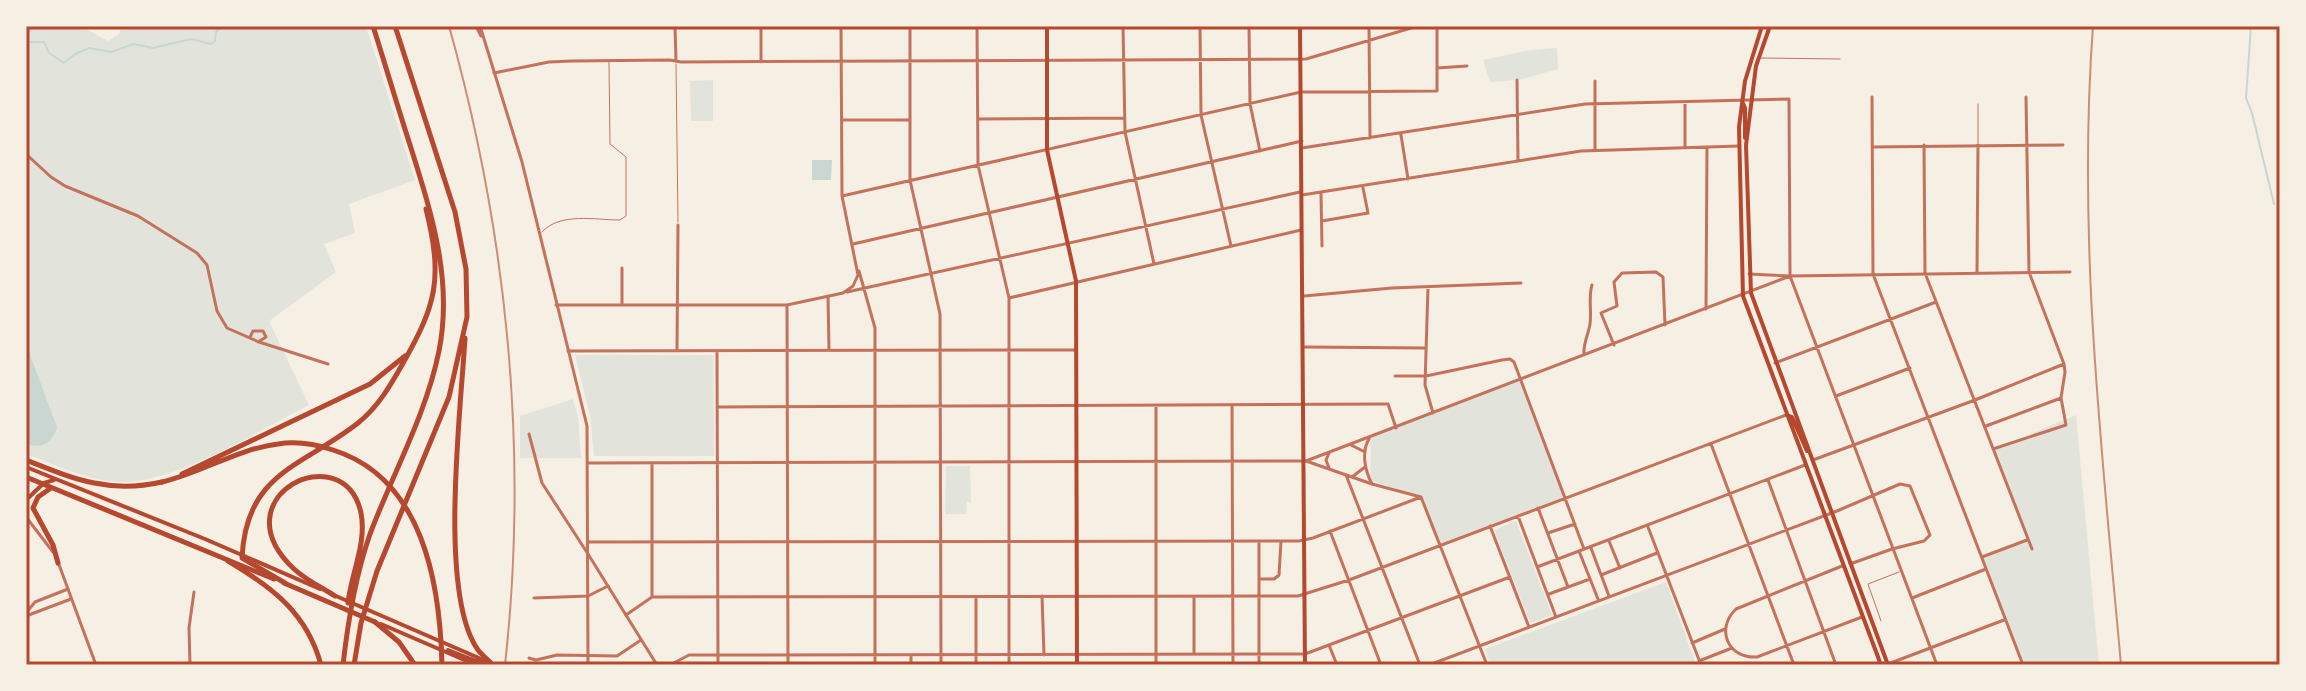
<svg xmlns="http://www.w3.org/2000/svg" width="2306" height="691" viewBox="0 0 2306 691" font-family="'Exo 2',sans-serif">
  <style>
    .green { fill: #e2e4dc }
    .water { fill: #c9d6d2 }
    .lines { fill: none; stroke-linecap: round; stroke-linejoin: round }
    .stream { stroke: #c9d6d2; stroke-width: 2 }
    .service { stroke: #c5725c; stroke-width: 1 }
    .minor { stroke: #c5725c; stroke-width: 3 }
    .tertiary { stroke: #c5725c; stroke-width: 3 }
    .secondary { stroke: #b5482f; stroke-width: 4 }
    .primary { stroke: #b5482f; stroke-width: 4 }
    .trunk { stroke: #b5482f; stroke-width: 5 }
    .motorway { stroke: #b5482f; stroke-width: 5 }
    .rail { stroke: #cf8b77; stroke-width: 2 }
    .neatline { fill: none; stroke: #b5482f; stroke-width: 3 }
  </style>
  <rect width="100%" height="100%" fill="#f6efe4"/>
  <!-- green -->
  <path class="green" d="M26,26H80L108,41L119,34L122,26H366L415,180L349,204L355,233L324,244L336,272L269,321L309,405C258,431 177,483 121,482C89,481 55,465 26,454Z
    M1557,48L1558,69L1519,80L1490,82L1483,60L1531,50Z
    M713,80V121H691L690,81Z
    M575,355H713L714,456H594L590,416Z
    M1522,380L1565,499L1441,545L1421,497L1370,480L1371,437Z
    M573,399L578,417L581,458H520V416Z
    M2076,415L2099,665H2024L1983,559L2028,540L1993,449Z
    M946,466H970L971,502H967L966,514H945Z
    M1516,521L1552,615L1530,623L1494,530Z
    M1666,582L1696,665H1490L1485,649Z"/>
  <!-- water -->
  <path class="water" d="M812,160H832L831,180H812Z
    M26,344L57,427C53,443 41,450 26,443Z"/>
  <g class="lines">
    <!-- stream -->
    <path class="stream" d="M2251,26L2246,98L2252,113L2274,204
      M26,42H44L49,53L64,63L75,54L89,48L111,52L134,44L153,48L191,39L211,44L215,41L216,32L223,26"/>
    <!-- service -->
    <path class="service" d="M1761,58L1840,59
      M676,64L678,222
      M1978,143V104
      M542,232C560,212 595,220 620,220L626,216V157L610,144L609,62
      M1881,621L1868,584L1899,572"/>
    <!-- minor -->
    <path class="minor" d="M675,26L676,61
      M910,26V180L940,314L941,665
      M977,26L978,165L1009,298V665
      M1123,26L1125,132L1154,264
      M1200,26L1201,115L1231,246
      M1249,26L1250,104L1260,151
      M1369,26L1370,138
      M761,62V26
      M1437,68L1467,66
      M494,73L549,62L572,61L670,60L681,62L1306,59L1418,26
      M1517,80L1518,161
      M1872,97L1873,274L2023,665
      M1685,102V147
      M978,119L1124,118
      M842,120H910
      M1401,135L1408,179
      M1924,145L1925,273L2032,549
      M1872,147L2063,145
      M1302,148L1585,104L1789,99L1790,276L1937,665
      M1595,149V81
      M26,154L51,177L65,186L138,216L197,253L207,265L217,311L227,328L259,342L328,364
      M1321,194L1322,246
      M1302,195L1581,151L1739,146
      M842,196L1301,92L1437,91V26
      M1322,221L1368,213L1363,188
      M853,244L1302,141
      M859,271L875,328V665
      M1977,273L1978,145
      M1749,274L1790,276L2070,272
      M1428,287L1425,385L1433,413
      M847,292L1300,192
      M828,296L829,350
      M1304,296L1392,288L1521,283
      M1009,298L1301,230
      M556,305H787L843,293L853,286L858,275L842,196L841,26
      M622,305V268
      M787,305L788,665
      M1706,309L1707,147
      M250,337L253,331H263L266,337L258,342
      M1614,345L1601,313L1617,306L1614,282L1622,273L1656,272L1663,277L1665,325
      M1304,347L1425,348
      M568,351L1076,350
      M677,351L678,225
      M717,351L718,665
      M1584,355C1583,343 1588,336 1590,324C1592,311 1588,298 1592,285
      M1775,363L1936,302
      M1395,376H1426L1502,360L1510,359L1514,362L1584,549
      M1836,396L1910,368
      M1156,405V665
      M1232,405L1233,665
      M717,407L1385,404H1388L1396,428
      M1986,426L2061,398
      M529,434L542,483L588,554
      M1369,439C1361,452 1365,471 1372,484
      M1711,444L1794,665
      M1351,445L1365,452
      M1993,449L2066,425L2061,398L2065,372L2064,364L2029,272L2026,97
      M1813,460L1975,400L2064,364
      M1306,461L1790,276
      M588,463L1306,461L1372,484L1421,497
      M652,463V597
      M1329,468L1326,460L1329,453
      M1346,475L1420,665
      M1352,477L1365,467
      M1768,480L1836,665
      M1421,497L1487,665
      M1538,508L1568,587
      M1518,516L1556,617
      M1490,526L1529,627
      M1648,527L1701,665
      M1330,531L1381,665
      M1548,533L1575,524
      M1609,541L1620,568
      M588,542L1299,541L1313,538L1421,497
      M1591,548L1609,596
      M1579,551L1598,599
      M1982,557L2027,540
      M1842,566L1736,609C1715,629 1728,659 1757,657L1862,617
      M1537,567L1805,465
      M1601,575L1657,553
      M1259,579H1274L1279,575L1281,541
      M1549,594L1590,579
      M1042,596L1044,655
      M976,597V665
      M534,598L588,596L608,586
      M1194,598V654
      M1912,598L1986,569
      M26,613L35,602L68,589
      M626,615L652,597L1298,596L1349,580L1786,415
      M26,616L71,599
      M1692,643L1725,629
      M1329,645L1337,665
      M911,655V665
      M529,658L536,660L557,655L617,656L641,640
      M1699,661L1732,648
      M1888,664L2004,620
      M190,665L189,628L194,592
      M670,665L689,655L1305,654L1510,577
      M1259,665V541
      M1429,665L1837,511L1900,484L1910,486L1930,535L1924,541L1892,549L1850,564"/>
    <!-- tertiary -->
    <path class="tertiary" d="M476,26L481,36
      M480,26L522,162L587,426L588,665
      M26,517L53,552
      M588,554L657,665
      M58,562L96,665"/>
    <!-- secondary -->
    <path class="secondary" d="M1047,26V150L1076,281L1077,665"/>
    <!-- primary -->
    <path class="primary" d="M1300,26L1305,665
      M1762,26L1745,81L1739,127L1743,296L1881,665
      M1770,26L1756,66L1746,145L1751,293L1888,665
      M1742,101L1745,108V138
      M1787,415L1792,417L1807,451
      M26,467L205,539L320,589
      M26,500L44,483L54,480
      M336,596L495,665
      M381,624L476,665
      M448,650L486,665"/>
    <!-- trunk -->
    <path class="trunk" d="M26,460C74,479 109,494 162,482
      M26,477L274,579
      M51,488L38,497L33,508L53,545L58,563
      M284,583L375,622"/>
    <!-- motorway -->
    <path class="motorway" d="M465,338C461,409 438,594 478,650C482,655 487,659 491,663
      M182,474L370,384L405,356
      M162,482C201,473 237,449 278,444C297,441 315,444 333,450C423,478 440,583 442,665
      M228,561C272,587 307,613 321,665
      M285,583L242,558C246,472 302,467 358,423C378,407 390,386 402,365C437,304 443,278 426,209
      M335,596C321,587 306,580 294,569C217,497 344,434 361,513C367,543 351,574 348,603
      M375,622L399,642L415,665
      M343,665C348,620 355,577 370,534C393,473 426,415 439,351C453,281 432,215 411,148C398,108 386,67 373,26
      M354,665L361,623L377,571L449,397L467,317L466,269L455,212L395,26
      M469,665L477,661"/>
    <!-- rail -->
    <path class="rail" d="M449,26C507,233 529,450 505,665
      M2093,26C2077,240 2102,452 2121,665"/>
  </g>
  <!-- border -->
  <rect width="2306" height="691" fill="none" stroke="#f6efe4" stroke-width="56"/>
  <rect x="28" y="28" width="2250" height="635" class="neatline"/>
</svg>
